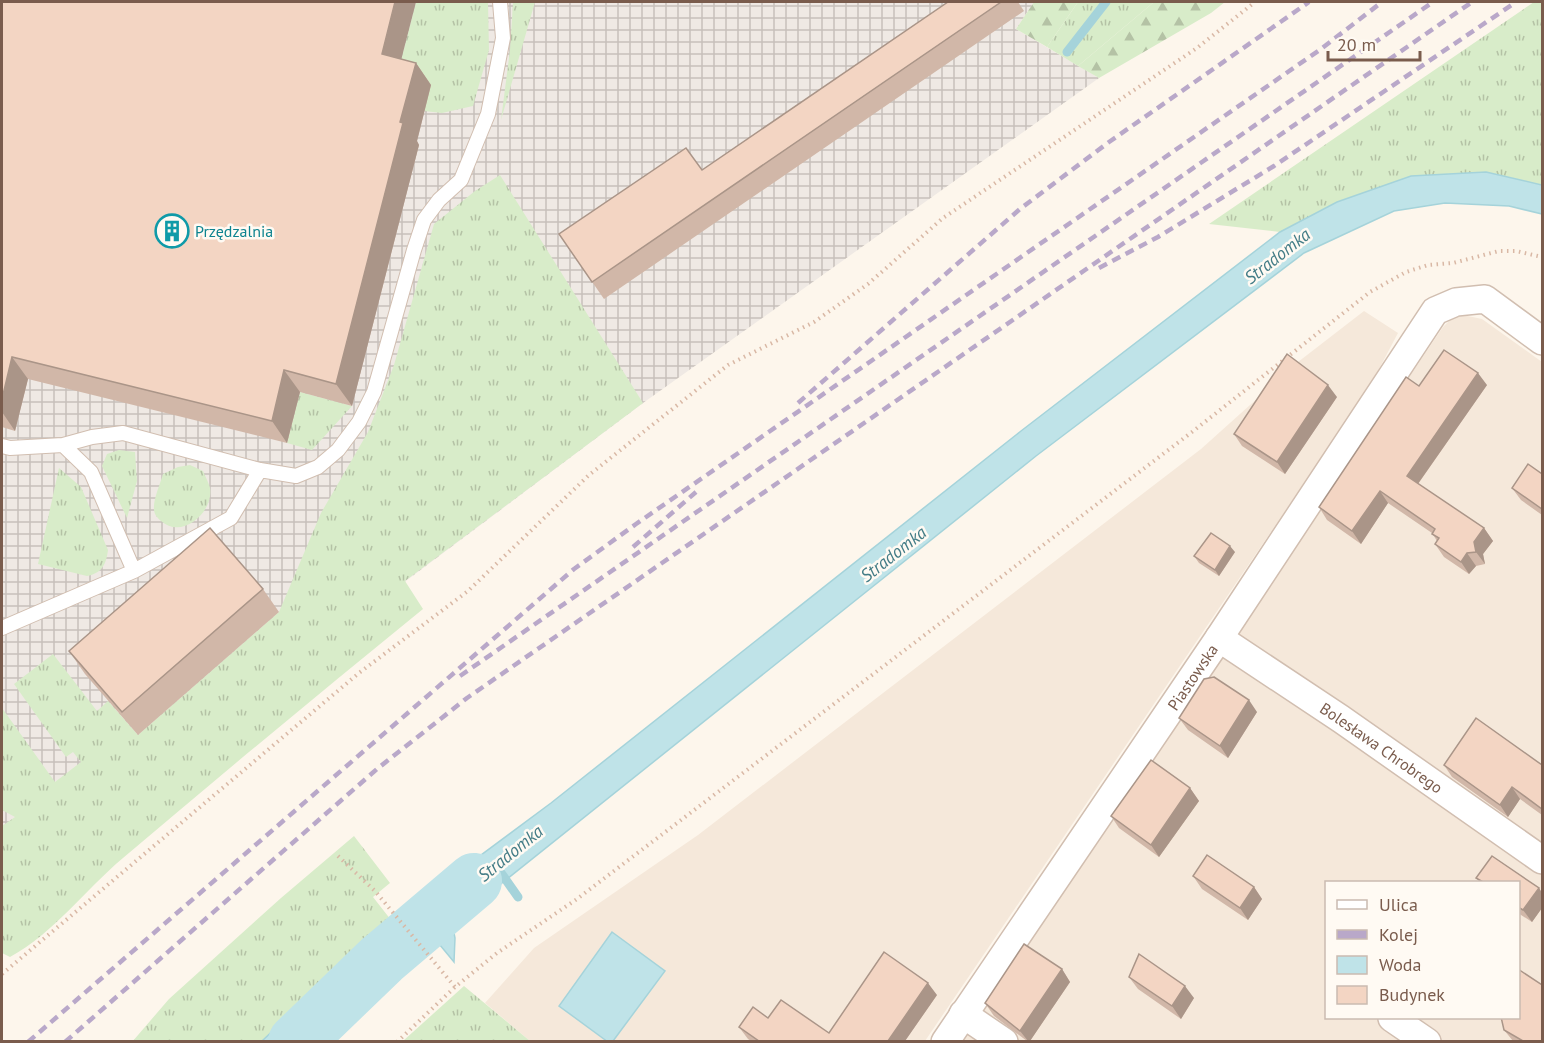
<svg xmlns="http://www.w3.org/2000/svg" width="1544" height="1043" viewBox="0 0 1544 1043" font-family="'PT Sans',sans-serif">
  <style>
    .residential { fill: #f5e8da; fill-rule: evenodd }
    .industrial { fill: url(#industrial-grid) }
    .grass { fill: url(#grass-tufts) }
    .forest { fill: url(#forest-firs) }
    .water { fill: #bfe3e8; stroke: #a5d3da; stroke-width: 1.5 }
    .lines { fill: none; stroke-linecap: round; stroke-linejoin: round }
    .stream { stroke: #a5d3da; stroke-width: 9 }
    .river { stroke: #bfe3e8; stroke-width: 56 }
    .lane-casing { stroke: #d1beb0; stroke-width: 16 }
    .street-casing { stroke: #d1beb0; stroke-width: 30 }
    .path { stroke: #d9b8a5; stroke-width: 4; stroke-dasharray: 1.5 4.5; stroke-linecap: butt }
    .lane { stroke: #fff; stroke-width: 14 }
    .street { stroke: #fff; stroke-width: 27 }
    .rail { stroke: #b9a8c9; stroke-width: 4.5; stroke-dasharray: 9 6; stroke-linecap: butt }
    .wall { fill: #d1b7a8 }
    .shaded-wall { fill: #aa9588 }
    .building { fill: #f3d5c3; stroke: #aa9588; stroke-width: 1.5 }
    .labels { text-anchor: middle; dominant-baseline: central; stroke-width: 5; stroke-linejoin: round; paint-order: stroke }
    .culture-label { font-size: 16px; fill: #0d838f; stroke: #fffaf3; text-anchor: start }
    .street-label { font-size: 16px; fill: #7a5c4d; stroke: #fffaf3 }
    .water-label { font-size: 18px; font-style: italic; fill: #437c86; stroke: #fffaf3 }
  </style>
  <defs>
    <pattern id="industrial-grid" width="8" height="8" patternUnits="userSpaceOnUse" patternTransform="scale(1.5)"><rect width="8" height="8" fill="#efe9e4"/><path d="M0 4h8M4 0v8" fill="none" stroke="#c7c0bb"/></pattern>
    <pattern id="grass-tufts" width="24" height="20" patternUnits="userSpaceOnUse" patternTransform="scale(1.5)"><rect width="24" height="20" fill="#d8ecc9"/><path d="M3 7l-1-3M5 7V3M7 7l1-3M15 17l-1-3M17 17v-4M19 17l1-3" fill="none" stroke="#b4c2a5"/></pattern>
    <pattern id="forest-firs" width="22" height="20" patternUnits="userSpaceOnUse" patternTransform="scale(1.5)"><rect width="22" height="20" fill="#d8ecc9"/><path d="M5 1l3.5 6h-7zM16 11l3.5 6h-7z" fill="#b4c2a5"/></pattern>
  </defs>
  <rect width="100%" height="100%" fill="#fdf6ec"/>
  <!-- residential -->
  <path class="residential" d="M1364,311L1398,333L1370,386L925,1041H530L485,1003L534,948L698,835L1201,449L1298,362Z
    M1463,315L1482,319L1542,362V1041L959,1042L1443,327L1449,321ZM1326,882H1518V1018H1326Z"/>
  <!-- industrial -->
  <path class="industrial" d="M2,2H1034L1016,29L1099,78L643,403L258,692L2,868Z"/>
  <!-- grass -->
  <path class="grass" d="M416,2H488L489,50L473,106L442,113L424,111L397,76Z
    M513,2H535L501,120L510,50Z
    M1078,2H1154L1078,66L1047,47Z
    M1534,2H1542V185L1486,172L1337,202L1280,232L1209,224Z
    M500,175L643,403L405,581L423,609C322,691 222,774 123,858C85,890 54,933 10,957L2,953V826L15,817L2,810V708L55,782L81,762L73,752L66,757L14,684L53,654L97,711L108,701L138,735L279,612L321,513L368,432L394,365L434,224L475,191Z
    M300,392L352,406L312,450L287,443Z
    M119,450L135,452L137,481L127,518L102,466L107,454Z
    M190,465L203,471C205,476 209,483 210,488C214,512 182,540 161,521C157,517 155,516 154,510C153,499 160,485 163,474L178,467Z
    M59,468L81,487L108,550C106,565 102,573 87,576L38,564Z
    M354,836L390,883L373,897L391,920L262,1041L132,1042L169,999L281,898Z
    M464,986L530,1041H403Z"/>
  <!-- forest -->
  <path class="forest" d="M1034,2H1078L1047,47L1016,29Z
    M1154,2H1225L1211,13L1099,78L1078,66Z"/>
  <!-- water -->
  <path class="water" d="M1486,172L1542,185V214L1509,206L1445,203L1394,211L1304,253L1036,456L452,923L455,938L454,962L435,939L428,944L403,913L551,803L1021,431L1280,232L1337,202L1411,176Z
    M391,920H394L419,951L417,953L316,1041H262Z
    M612,932L665,971L613,1041L608,1042L559,1006Z"/>
  <g class="lines">
    <!-- stream -->
    <path class="stream" d="M1067,52L1106,2
      M499,870L518,897"/>
    <!-- river -->
    <path class="river" d="M296,1042L382,959L474,881"/>
    <!-- lane casing -->
    <g class="lane-casing">
      <path id="lane" d="M63,445L91,472L134,571
        M2,446L10,448L63,445L92,437L123,433L260,470L296,476L318,467L338,450L359,422L374,392L414,250L424,220L439,200L461,180L488,114L503,38L500,2
        M2,628L134,571L231,518L260,470"/>
    </g>
    <!-- street casing -->
    <g class="street-casing">
      <g id="street">
        <path id="s1" d="M1219,638L1341,719L1542,860"/>
        <path d="M963,1014L1004,1042"/>
        <path d="M1392,1018L1427,1042"/>
        <path id="s2" d="M945,1042L1219,638L1435,311L1456,302L1485,299L1542,341"/>
      </g>
    </g>
    <!-- path -->
    <path class="path" d="M338,856L375,891L455,987
      M2,974L359,673L468,591L589,475L728,365L814,322L868,284L943,218L1197,48L1255,2
      M397,1042L455,987L497,953L577,899L1192,432L1370,292L1406,272L1428,265L1453,263L1499,251H1516L1542,257"/>
    <!-- lane -->
    <use href="#lane" class="lane"/>
    <!-- street -->
    <use href="#street" class="street"/>
    <!-- rail -->
    <path class="rail" d="M1099,268L1158,237L1274,166L1516,2
      M798,403L1020,209L1109,142L1309,2
      M633,547L696,492
      M460,676L1433,2
      M28,1042L574,569L636,524L1321,49L1382,2
      M65,1042L377,769L467,698L1472,2"/>
  </g>
  <!-- wall -->
  <path class="wall" d="M2,2L402,59L416,63L431,85L417,141L419,145L352,406L300,392L287,443L28,379L15,431L2,427Z
    M948,2H1018L1024,11L604,299L559,234L702,170Z
    M1487,385L1418,484L1484,528L1493,541L1483,554L1485,564L1476,566L1469,574L1444,557L1435,544L1437,541L1432,533L1388,503L1361,544L1327,520L1319,507L1419,386Z
    M1337,397L1285,474L1242,446L1234,434Z
    M1542,474V515L1521,500L1512,488Z
    M1235,552L1219,576L1199,563L1194,556Z
    M263,589L279,612L138,735L85,674L69,651Z
    M1257,712L1228,758L1188,730L1179,718Z
    M1444,765H1542V815L1520,799L1508,817L1452,777Z
    M1190,788L1199,801L1159,857L1119,828L1111,816Z
    M1492,856L1539,888L1542,893V908L1532,922L1518,913V882H1480L1476,878Z
    M1193,876L1254,887L1262,899L1248,920L1202,889Z
    M1062,969L1070,982L1030,1041H1027L994,1016L985,1003Z
    M1129,977L1194,998L1181,1019L1138,989Z
    M937,995L905,1041H751L748,1039L739,1027L829,1033Z
    M1504,1030L1542,1041H1513Z"/>
  <!-- shaded-wall -->
  <path class="shaded-wall" d="M395,2H416L397,76L382,54Z
    M416,63L431,85L417,141L419,145L352,406L336,384L400,122Z
    M12,357L28,379L15,431L2,412V399Z
    M284,370L300,392L287,443L272,421Z
    M1478,373L1487,385L1415,488L1407,476Z
    M1328,385L1337,397L1285,474L1277,462Z
    M1380,491L1388,503L1361,544L1352,531Z
    M1484,528L1493,541L1483,554L1485,564L1476,552L1474,542Z
    M1230,546L1235,552L1219,576L1215,570Z
    M1467,553L1476,566L1469,574L1461,562Z
    M1249,700L1257,712L1228,758L1220,746Z
    M1512,787L1520,799L1508,817L1500,805Z
    M1190,788L1199,801L1159,857L1151,845Z
    M1254,887L1262,899L1248,920L1240,908Z
    M1539,888L1542,893V908L1532,922L1523,910Z
    M1062,969L1070,982L1030,1041H1028L1020,1031Z
    M928,983L937,995L905,1041H888Z
    M1185,986L1194,998L1181,1019L1172,1006Z"/>
  <!-- building -->
  <path class="building" d="M2,2H395L382,54L416,63L400,122L403,123L336,384L284,370L272,421L12,357L2,399Z
    M948,2H1001L592,282L559,234L686,148L702,170Z
    M1444,350L1478,373L1407,476L1484,528L1474,542L1476,552L1467,553L1461,562L1435,544L1439,538L1432,534L1435,529L1380,491L1352,531L1319,507L1406,377L1419,386Z
    M1287,354L1328,385L1277,462L1234,434Z
    M1528,464L1542,474V509L1512,488Z
    M210,528L263,589L122,712L69,651Z
    M1211,533L1230,546L1215,570L1194,556Z
    M1214,677L1249,700L1220,746L1179,718L1204,679Z
    M1476,718L1542,765V809L1512,787L1500,805L1444,765Z
    M1151,760L1190,788L1151,845L1111,816Z
    M1207,855L1254,887L1240,908L1193,876Z
    M1492,856L1539,888L1523,910L1518,907V882H1483L1476,878Z
    M1024,944L1062,969L1020,1031L985,1003Z
    M884,952L928,983L888,1041H759L739,1027L753,1007L768,1018L781,1000L829,1033Z
    M1139,954L1185,986L1172,1006L1129,977Z
    M1518,969L1542,985V1041H1523L1504,1030L1501,1017H1518Z"/>
  <!-- icons -->
  <defs>
    <g id="building-ring" transform="scale(1.725)"><circle r="9.5" fill="#fffaf3" stroke="#0f9aa8" stroke-width="1.5"/><path d="M-4-6H4V6H1V3H-1V6H-4ZM-2.5-4.3h1.7v1.8h-1.7ZM.8-4.3h1.7v1.8H.8ZM-2.5-1h1.7V.8h-1.7ZM.8-1h1.7V.8H.8Z" fill="#0f9aa8"/></g>
  </defs>
  <g fill-rule="evenodd">
    <use href="#building-ring" x="172" y="231"/>
  </g>
  <g class="labels">
    <!-- culture labels -->
    <g class="culture-label">
      <text x="195" y="231">Przędzalnia</text>
    </g>
    <!-- street labels -->
    <g class="street-label">
      <text stroke="none"><textPath href="#s2" startOffset="441">Piastowska</textPath></text>
      <text stroke="none"><textPath href="#s1" startOffset="196">Bolesława Chrobrego</textPath></text>
    </g>
    <!-- water labels -->
    <g class="water-label">
      <text transform="translate(1277 256) rotate(-38)">Stradomka</text>
      <text transform="translate(893 554) rotate(-38)">Stradomka</text>
      <text transform="translate(510 853) rotate(-39)">Stradomka</text>
    </g>
  </g>
  <!-- border -->
  <rect width="1544" height="1043" fill="none" stroke="#7a5c4d" stroke-width="6"/>
  <!-- legend -->
  <rect x="1325" y="881" width="195" height="138" fill="#fffaf3" stroke="#cabbb1" stroke-width="1.5"/>
  <rect x="1337" y="900" width="30" height="9" fill="#ffffff" stroke="#cabbb1" stroke-width="1.5"/>
  <text x="1379" y="911" font-size="18" fill="#7a5c4d">Ulica</text>
  <rect x="1337" y="930" width="30" height="9" fill="#b9a8c9" stroke="#cabbb1" stroke-width="1.5"/>
  <text x="1379" y="941" font-size="18" fill="#7a5c4d">Kolej</text>
  <rect x="1337" y="956" width="30" height="18" fill="#bfe3e8" stroke="#cabbb1" stroke-width="1.5"/>
  <text x="1379" y="971" font-size="18" fill="#7a5c4d">Woda</text>
  <rect x="1337" y="986" width="30" height="18" fill="#f3d5c3" stroke="#cabbb1" stroke-width="1.5"/>
  <text x="1379" y="1001" font-size="18" fill="#7a5c4d">Budynek</text>
  <!-- scale -->
  <path d="M1328 51v9h92v-9" fill="none" stroke="#7a5c4d" stroke-width="3"/>
  <text x="1337" y="51" font-size="18" fill="#7a5c4d" stroke="#fffaf3" stroke-width="4.5" paint-order="stroke">20 m</text>
</svg>
